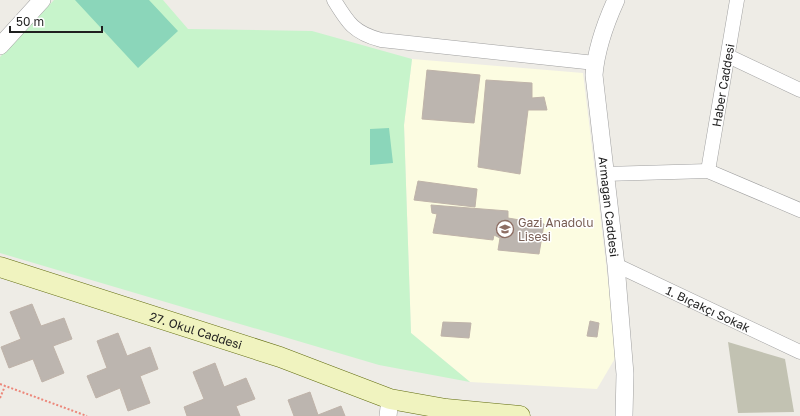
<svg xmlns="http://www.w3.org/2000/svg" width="800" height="416" viewBox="0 0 800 416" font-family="'Golos Text',sans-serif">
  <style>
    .education { fill: #fcfce1 }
    .construction { fill: #c2c2b2 }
    .park { fill: #c7f4cb }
    .pitch { fill: #8bd6ba }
    .building { fill: #bcb5af; stroke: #bfb3a9 }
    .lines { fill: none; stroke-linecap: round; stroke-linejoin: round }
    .minor-casing { stroke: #a0a0a0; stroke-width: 15 }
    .tertiary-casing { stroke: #a0a0a0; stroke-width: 18 }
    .secondary-casing { stroke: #616c0f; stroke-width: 21 }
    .path { stroke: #ec8679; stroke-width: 2; stroke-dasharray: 2 2; stroke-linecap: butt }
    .minor { stroke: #fff; stroke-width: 14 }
    .tertiary { stroke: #fff; stroke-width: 17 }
    .secondary { stroke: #f0f3bf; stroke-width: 20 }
    .labels { text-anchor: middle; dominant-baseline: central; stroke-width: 3; stroke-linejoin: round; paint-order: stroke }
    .street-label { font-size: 12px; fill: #1f1f1f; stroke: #fff }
    .education-label { font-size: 12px; fill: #785e54; stroke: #fff; text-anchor: start }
  </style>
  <rect width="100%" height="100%" fill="#eeece6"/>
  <!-- education -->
  <path class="education" d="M412,59L583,73L617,355L597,389L470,382L411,333L404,125Z"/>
  <!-- construction -->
  <path class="construction" d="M728,342L785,359L794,412L738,413Z"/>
  <!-- park -->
  <path class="park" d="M54,0H163L188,29L312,31L412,59L404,125L411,333L470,382L379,365L0,253V57Z"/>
  <!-- pitch -->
  <path class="pitch" d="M75,0H149L178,31L138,68Z
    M389,128L393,163L370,165V129Z"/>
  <!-- building -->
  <path class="building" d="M427,70L480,75L474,123L422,119Z
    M486,80L532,83V98L544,97L547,110H528L520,174L478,167Z
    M418,181L477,189L475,207L414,200Z
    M431,205L508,211V218L544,224L539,254L498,250L500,238L494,235L493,240L433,233L437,214L432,213Z
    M32,304L41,326L64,318L72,339L53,346L64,373L42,382L33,359L9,368L1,347L21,339L10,312Z
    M590,321L599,323L597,337L587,336Z
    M443,322L471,323L469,338L441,336Z
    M118,333L127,356L150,347L158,369L140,376L150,403L128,411L120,388L96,398L87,376L107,368L97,341Z
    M215,363L224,387L246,378L255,399L236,406L240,416H187L184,407L204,399L193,372Z
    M310,392L318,415L341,406L345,416H294L288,400Z"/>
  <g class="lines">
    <!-- minor casing -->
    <g class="minor-casing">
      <g id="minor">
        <path d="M334,0C348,23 354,33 381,40L595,63"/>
        <path d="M728,56L800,90"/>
        <path id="s1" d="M708,171L737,0"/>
        <path d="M605,174L708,171L800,210"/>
        <path id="s2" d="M616,265L800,352"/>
      </g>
    </g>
    <!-- tertiary casing -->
    <g class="tertiary-casing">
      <g id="tertiary">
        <path id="s3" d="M616,0C606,22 596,51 594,75L616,265L625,374L624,416"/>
        <path d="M0,46L42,0"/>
        <path d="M388,416L390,399"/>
      </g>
    </g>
    <!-- secondary casing -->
    <g class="secondary-casing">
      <g id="secondary">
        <path id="s4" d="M0,267L280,357L390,399L446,409L520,416"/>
      </g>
    </g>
    <!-- path -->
    <path class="path" d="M0,384L87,416
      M0,398L5,386"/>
    <!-- minor -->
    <use href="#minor" class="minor"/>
    <!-- tertiary -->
    <use href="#tertiary" class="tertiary"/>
    <!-- secondary -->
    <use href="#secondary" class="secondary"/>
  </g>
  <!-- icons -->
  <defs>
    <g id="school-ring" transform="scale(0.9)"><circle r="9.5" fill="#fff" stroke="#8d6e63" stroke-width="1.5"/><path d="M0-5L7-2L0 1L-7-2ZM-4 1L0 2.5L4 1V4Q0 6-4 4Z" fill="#8d6e63"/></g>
  </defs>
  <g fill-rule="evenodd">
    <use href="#school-ring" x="505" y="229"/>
  </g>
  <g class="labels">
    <!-- street labels -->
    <g class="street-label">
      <text stroke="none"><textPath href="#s1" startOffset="87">Haber Caddesi</textPath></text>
      <text stroke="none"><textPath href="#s3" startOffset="211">Armağan Caddesi</textPath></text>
      <text stroke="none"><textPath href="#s2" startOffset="102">1. Bıçakçı Sokak</textPath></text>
      <text stroke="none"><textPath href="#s4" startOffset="206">27. Okul Caddesi</textPath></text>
    </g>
    <!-- education labels -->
    <g class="education-label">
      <text x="518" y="222">Gazi Anadolu<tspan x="518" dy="14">Lisesi</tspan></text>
    </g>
  </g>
  <!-- scale -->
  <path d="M10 26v6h92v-6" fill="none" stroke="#1f1f1f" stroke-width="2"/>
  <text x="16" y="26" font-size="12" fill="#1f1f1f" stroke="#ffffff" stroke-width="3" paint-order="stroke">50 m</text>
</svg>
